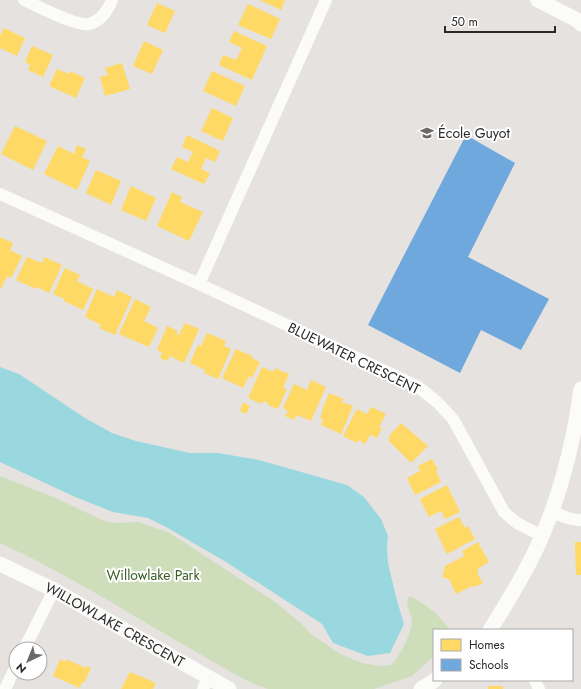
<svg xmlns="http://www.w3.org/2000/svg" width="581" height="689" viewBox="0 0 581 689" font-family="Jost,sans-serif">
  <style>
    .green { fill: #cedebb }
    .water { fill: #9ad8e0 }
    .homes { fill: #ffd966 }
    .schools { fill: #6fa8dc }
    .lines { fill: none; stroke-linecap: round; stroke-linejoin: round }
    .minor { stroke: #fbfbfa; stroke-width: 12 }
    .tertiary { stroke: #fbfbfa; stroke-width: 15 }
    .labels { text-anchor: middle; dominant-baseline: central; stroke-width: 4; stroke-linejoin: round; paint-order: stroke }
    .poi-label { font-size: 14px; fill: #292929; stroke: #fff; text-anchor: start }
    .street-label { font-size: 14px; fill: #292929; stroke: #fff }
    .park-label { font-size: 14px; fill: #365d21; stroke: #fff }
  </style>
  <rect width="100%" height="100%" fill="#e6e2df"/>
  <!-- green -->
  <path class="green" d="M0,476L56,498L102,520L113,523L138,522L170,533L275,602L303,625L311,634L340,654L362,663L380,666L391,665C399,658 413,631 412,620C411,611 404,606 409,596C430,606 436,613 451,630H434V656L412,676L374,689H268C254,685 242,678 229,671C212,661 196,652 179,642C120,608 62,571 0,543Z"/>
  <!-- water -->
  <path class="water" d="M0,367L19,374L85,418L112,433L136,441L190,453H218L259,460L347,485L364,497L381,519L388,536L387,548L388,563L396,597L404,624L390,653L368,656L333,643L322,624L226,562L166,527L148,518L113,512L73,496L0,462Z"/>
  <!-- homes -->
  <path class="homes" d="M260,0H285L281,10Z
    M157,3L175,11L165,33L147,25Z
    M248,4L280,19L271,39L238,25Z
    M4,28L25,38L17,56L0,48V36Z
    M234,31L267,46L252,80L219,65L223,55L236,60L242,48L229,42Z
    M144,41L163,50L152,74L133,66Z
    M32,46L53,55L43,77L28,70L30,65L25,62Z
    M122,63L130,89L105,96L100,77L108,75L105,68Z
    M57,69L69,74L70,71L85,78L76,98L49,86Z
    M212,71L245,86L236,106L203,91Z
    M212,108L233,118L223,141L201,131Z
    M15,126L47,141L33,170L1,154Z
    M187,135L220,151L215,162L206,158L201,169L210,173L204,184L171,169L177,157L188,162L193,152L182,147Z
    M77,145L86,149L82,157L90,161L77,190L44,174L58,146L74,154Z
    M96,170L121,181L111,205L86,193Z
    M131,186L156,198L146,221L121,210Z
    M172,192L182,197L180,202L203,212L189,241L157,226Z
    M0,237L13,243L10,250L22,256L11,278L7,276L1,289L0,288Z
    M27,257L42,263L44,257L62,265L49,293L37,287L36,289L16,280Z
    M65,268L80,275L77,281L93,289L83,310L64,301V299L53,294Z
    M97,289L114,297L117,290L132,297L115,335L99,328L101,325L85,317Z
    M135,299L151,307L144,321L158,328L149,347L119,334Z
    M185,323L199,329L184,363L170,356L167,361L160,358L162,352L157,350L167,326L178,331L176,334L179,335Z
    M207,333L226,341L224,346L231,349L218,379L204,373L205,370L190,363L198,345L201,346Z
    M236,349L252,356V358L260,362L252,378L249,376L243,388L222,378Z
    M262,367L273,372L275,368L289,374L283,388L287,389L278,409L268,405V403L264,401L262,404L248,398Z
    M311,380L326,387L311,421L297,415L294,420L285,416L288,411L283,408L294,384L307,390Z
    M329,393L344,399L342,402L353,406L341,434L321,425L323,419L320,418L323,410H322Z
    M243,402L250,406L246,414L240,411Z
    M371,407L386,414L379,427L382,428L377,438L370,435L365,444L358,440L357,443L343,436L357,409L367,414Z
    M401,423L428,446L411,463L388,440L390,438L389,436Z
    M432,459L438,470L436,471L441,482L415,495L407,478L420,471L418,466Z
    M447,485L460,512L445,519L441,511L429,517L420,499Z
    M459,517L465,528L468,526L475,539L447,554L435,529Z
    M478,542L489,562L477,569L479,572L477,573L483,583L474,587L472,586L456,594L449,579L442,577L445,566L464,556L462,551Z
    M575,542H581V575H576Z
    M60,659L65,662L66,659L86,668L87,666L91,668L84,683L82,682L80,688L53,676Z
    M130,672L156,683L153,689H121Z
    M488,686H503V689H488Z"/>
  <!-- schools -->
  <path class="schools" d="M466,135L515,163L468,257L549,299L521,350L481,330L460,373L368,325Z"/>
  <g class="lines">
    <!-- minor -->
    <path class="minor" d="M24,0C37,6 78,27 89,24C101,21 108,10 112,0
      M0,194L199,284L417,386L437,402L453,419L504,512L517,523L542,536
      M199,284L326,0
      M551,512L571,519L581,520
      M24,649L54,590
      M535,680L539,689
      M5,689L16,666
      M203,689L208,678"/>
    <!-- tertiary -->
    <g class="tertiary">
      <path d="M538,0L577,20L581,24"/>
      <path id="s1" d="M0,564L54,590L229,689"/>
      <path d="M490,630C509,599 528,569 542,536C562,490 574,439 581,389"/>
      <path d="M421,689L435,680"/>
    </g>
  </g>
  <!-- icons -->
  <defs>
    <g id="school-bare" transform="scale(1.08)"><path d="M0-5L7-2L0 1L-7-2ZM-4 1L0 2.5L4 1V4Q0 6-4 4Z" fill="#6b6a69" stroke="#fff" stroke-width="2.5" paint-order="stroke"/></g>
  </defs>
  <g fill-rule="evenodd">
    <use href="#school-bare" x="427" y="133"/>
  </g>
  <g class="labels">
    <!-- poi labels -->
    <g class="poi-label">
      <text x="438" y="133">École Guyot</text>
    </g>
    <!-- street labels -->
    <g class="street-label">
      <text transform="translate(354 358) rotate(26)">BLUEWATER CRESCENT</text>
      <text stroke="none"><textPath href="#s1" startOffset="130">WILLOWLAKE CRESCENT</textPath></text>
    </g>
    <!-- park labels -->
    <g class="park-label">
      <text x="153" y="575">Willowlake Park</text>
    </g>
  </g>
  <!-- legend -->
  <rect x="433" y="629" width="140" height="52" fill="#ffffff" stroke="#a9a9a9"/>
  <rect x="441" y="639" width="20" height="12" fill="#ffd966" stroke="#a9a9a9"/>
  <text x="469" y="649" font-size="12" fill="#292929">Homes</text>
  <rect x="441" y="659" width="20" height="12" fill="#6fa8dc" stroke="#a9a9a9"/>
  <text x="469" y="669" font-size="12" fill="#292929">Schools</text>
  <!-- north arrow -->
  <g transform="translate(28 661) rotate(223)"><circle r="19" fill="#ffffff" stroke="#a9a9a9"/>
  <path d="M0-3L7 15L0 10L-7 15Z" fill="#6b6a69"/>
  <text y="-6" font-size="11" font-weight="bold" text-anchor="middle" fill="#292929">N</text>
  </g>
  <!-- scale -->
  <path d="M445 26v6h110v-6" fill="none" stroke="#292929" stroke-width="2"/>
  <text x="451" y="26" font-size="12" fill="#292929" stroke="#ffffff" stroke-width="3" paint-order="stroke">50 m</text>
</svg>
